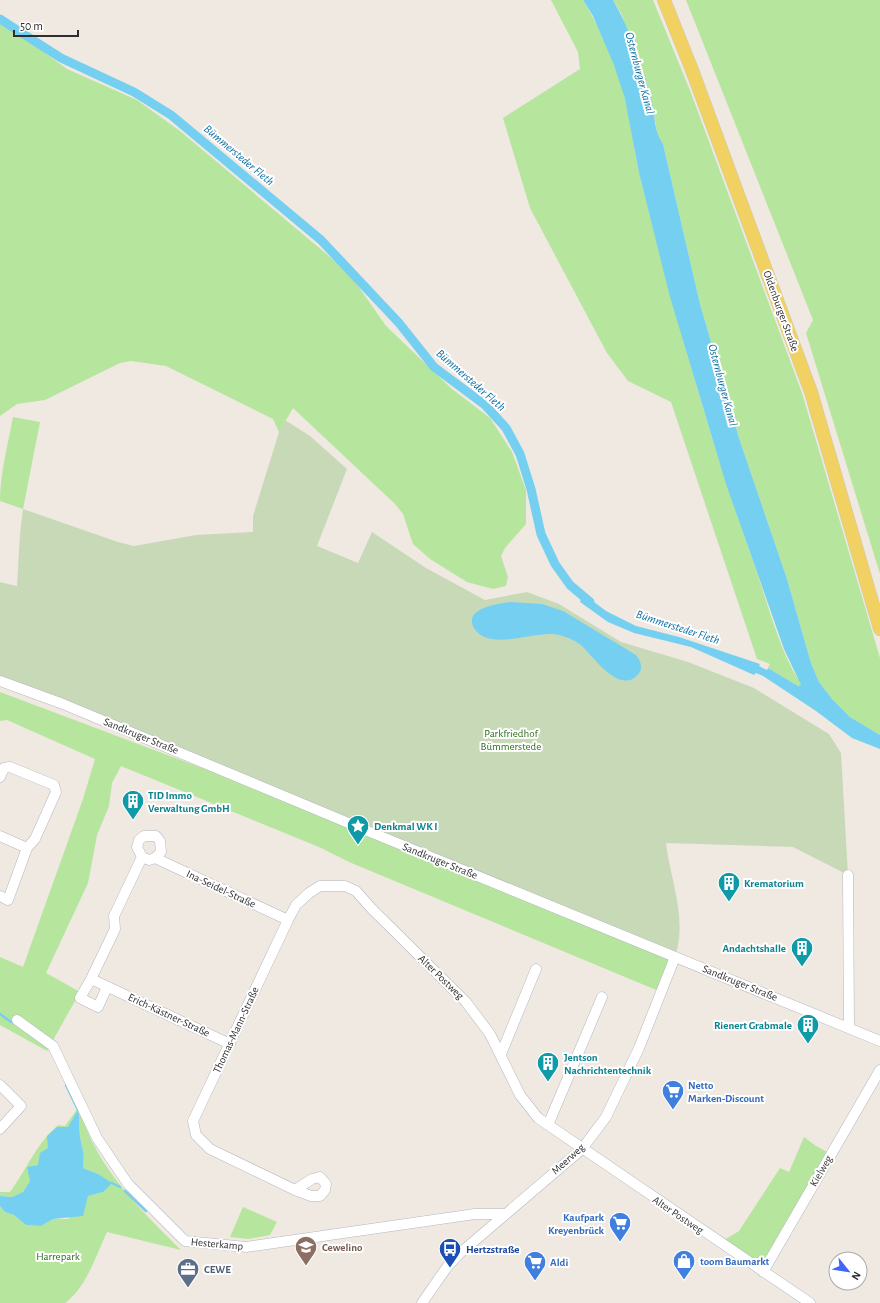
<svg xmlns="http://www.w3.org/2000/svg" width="880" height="1303" viewBox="0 0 880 1303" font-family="'Alegreya Sans',sans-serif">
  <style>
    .green { fill: #b6e59e }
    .cemetery { fill: #c8d9b8 }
    .water { fill: #75cff0 }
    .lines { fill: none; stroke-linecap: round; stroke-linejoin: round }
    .stream { stroke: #75cff0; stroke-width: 2.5 }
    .canal { stroke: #75cff0; stroke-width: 9 }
    .minor-casing { stroke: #b4b7c1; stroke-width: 11 }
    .major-casing { stroke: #c9c9c9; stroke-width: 14 }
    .minor { stroke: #fff; stroke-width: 10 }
    .major { stroke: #f2d163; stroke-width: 13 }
    .labels { text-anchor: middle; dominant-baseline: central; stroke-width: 4; stroke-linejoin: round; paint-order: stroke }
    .street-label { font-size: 11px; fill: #2e2e2e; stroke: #fff }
    .park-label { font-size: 11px; fill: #2c6e1b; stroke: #fff }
    .culture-label { font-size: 11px; font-weight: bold; fill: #0d838f; stroke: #fff; text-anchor: start }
    .shop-label { font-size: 11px; font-weight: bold; fill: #366cbe; stroke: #fff; text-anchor: start }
    .education-label { font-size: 11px; font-weight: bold; fill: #785e54; stroke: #fff; text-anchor: start }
    .transit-label { font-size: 11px; font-weight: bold; fill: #164399; stroke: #fff; text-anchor: start }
    .service-label { font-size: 11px; font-weight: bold; fill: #4e5e75; stroke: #fff; text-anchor: start }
    .water-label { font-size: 12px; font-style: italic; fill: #0d6fa3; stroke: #fff }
  </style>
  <rect width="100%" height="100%" fill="#efe9e1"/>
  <!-- green -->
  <path class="green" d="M551,0H583C601,30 617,65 625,99C632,126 634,154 641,181C673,309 709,436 753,561C766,597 779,651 800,682L801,685L798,686L768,668L770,664L757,659L671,402L628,381L607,353L530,208L503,118L580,69L578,52Z
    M613,0H653L691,93L802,393L880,658V735L850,717L832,699L819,682L811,663L787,579L739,438L700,304L663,144L658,138L652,102L621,13Z
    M686,0H880V574L806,333L813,320Z
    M0,20L67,69L137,100L180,131L349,273L386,326L452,389L490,418L512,452L526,490V524L505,548L501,556L508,577L506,586L493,589L467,582L430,559L413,544L403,514L395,504L293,408L279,432L273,419L166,366L131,361L120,363L45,400L17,404L0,416Z
    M13,417L40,422L23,509L0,501C0,473 8,445 13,417Z
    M0,692L343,821L675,957L661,992L349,862L319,847L121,766L112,783L109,806L97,835L88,883L46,973L80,992L47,1051L0,1025V957L23,967L83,799L95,759L7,720L0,721Z
    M78,1108C84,1121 88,1135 95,1147C116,1187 150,1219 181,1250L107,1232C96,1255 87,1287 65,1303H0V1206L5,1212L14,1215L26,1225L41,1226L53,1219H68L88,1196L103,1192L98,1174L83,1168C85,1153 82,1150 80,1136C79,1127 80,1120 78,1111L68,1128L48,1149L38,1165L28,1167L30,1181L23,1192L12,1197L0,1196V1192H10C27,1169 36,1144 58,1125L65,1126Z
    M804,1137L816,1146L831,1154L763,1272L719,1243L739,1231L780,1168L789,1172Z
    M243,1207L277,1222L270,1235L248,1239L230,1237Z"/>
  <!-- cemetery -->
  <path class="cemetery" d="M285,420L310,436L347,469L317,546L358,563L372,532L426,568L485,600L527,592L559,604L621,642L688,662L754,688L829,734L841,753L848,875L793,847L666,843C670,879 688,920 675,956L0,681V582L17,586L20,534L23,509L118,542L134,546L196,535L253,532V516L279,432Z"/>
  <!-- water -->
  <path class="water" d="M583,0H613C630,29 643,69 652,102C655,116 654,132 663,144L700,304L739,438L787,579L811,663L819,682L832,699L850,717L880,735V749L852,738L816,711L763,676L756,673L754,675L691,647L634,633L608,622L580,602L582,593L606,611L636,626L679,637L760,664L759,666L767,670L768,668L798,686L801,685L784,649L726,484L670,297L639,173L625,99L614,65L593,16Z
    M510,602L542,604L563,611L636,655C639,659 642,664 641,669C640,673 637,676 634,678C617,690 593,657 583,647C577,641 567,637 559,635C536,629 489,653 474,628C463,608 498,604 510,602Z
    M78,1110C80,1119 79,1127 80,1136C82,1150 85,1151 83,1168L98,1174L112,1183L103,1192L88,1196L83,1216L53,1219L41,1226L26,1225L14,1215L5,1212L0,1206V1196L12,1197L23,1192L30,1181L27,1167L38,1165L40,1153L48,1148L47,1136L57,1127H68Z"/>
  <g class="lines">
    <!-- stream -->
    <path class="stream" d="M0,1014L11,1022
      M66,1085L78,1110
      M112,1183L120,1187
      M125,1191L146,1211"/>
    <!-- canal -->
    <path class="canal" d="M0,19L61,58L134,92L171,115L321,240L399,323L434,367L485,405L506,428L520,454L531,489L541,534L555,564L570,585L590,602"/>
    <!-- minor casing -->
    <g class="minor-casing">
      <path id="minor" d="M0,681L63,704L358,827L880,1041
        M0,777L4,768L10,767L54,785L56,792L35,839L27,848L8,900L0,896
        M0,836L27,848
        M155,858L161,852L160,841L156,836H144L139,840L137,847L142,857L149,860L155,858L288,920
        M848,875L849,1028
        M91,979L115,929L114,916L142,857
        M107,987L98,1007L80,998L91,979L230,1044
        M17,1020L53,1046L97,1138L128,1184L185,1241L246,1247L475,1214H505
        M501,1054L536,969
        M0,1085L21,1106L0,1129
        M548,1125L602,997
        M295,1190L312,1179L320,1177L326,1184L325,1190L320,1196H311L295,1190L210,1149L196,1135L193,1121L288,920L296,905L309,893L320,886H345L356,891L371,908L466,1002L490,1034L520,1095L538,1118L810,1303
        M763,1272L880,1070
        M422,1303L447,1267L459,1254L582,1149L606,1117L639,1048L675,957"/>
    </g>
    <!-- major casing -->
    <g class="major-casing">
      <path id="major" d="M664,0L692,70L811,392L880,629"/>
    </g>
    <!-- minor -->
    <use href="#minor" class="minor"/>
    <!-- major -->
    <use href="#major" class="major"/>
  </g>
  <!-- icons -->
  <defs>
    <g id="building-pin" transform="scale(1.15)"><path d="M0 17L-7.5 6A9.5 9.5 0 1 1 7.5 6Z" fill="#0f9aa8" stroke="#fff"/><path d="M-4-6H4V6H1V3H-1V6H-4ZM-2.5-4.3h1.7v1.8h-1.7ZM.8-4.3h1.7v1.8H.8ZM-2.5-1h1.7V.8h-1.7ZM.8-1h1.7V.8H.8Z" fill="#fff"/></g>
    <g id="sight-pin" transform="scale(1.15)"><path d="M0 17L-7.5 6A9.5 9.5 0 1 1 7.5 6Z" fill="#0f9aa8" stroke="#fff"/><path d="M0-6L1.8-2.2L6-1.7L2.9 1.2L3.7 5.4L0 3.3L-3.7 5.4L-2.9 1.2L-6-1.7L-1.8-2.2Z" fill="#fff"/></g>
    <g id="supermarket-pin" transform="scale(1.15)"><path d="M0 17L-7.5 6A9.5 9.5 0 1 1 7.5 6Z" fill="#3f7fe0" stroke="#fff"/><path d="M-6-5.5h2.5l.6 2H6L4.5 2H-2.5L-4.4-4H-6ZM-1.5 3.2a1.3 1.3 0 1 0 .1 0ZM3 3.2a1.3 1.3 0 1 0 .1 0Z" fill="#fff"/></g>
    <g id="school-pin" transform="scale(1.15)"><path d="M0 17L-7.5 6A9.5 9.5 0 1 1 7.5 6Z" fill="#8d6e63" stroke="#fff"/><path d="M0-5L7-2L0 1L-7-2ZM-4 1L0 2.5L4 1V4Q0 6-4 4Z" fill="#fff"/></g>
    <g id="bus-pin" transform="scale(1.15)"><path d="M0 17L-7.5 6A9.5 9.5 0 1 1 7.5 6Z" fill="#1a4fb4" stroke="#fff"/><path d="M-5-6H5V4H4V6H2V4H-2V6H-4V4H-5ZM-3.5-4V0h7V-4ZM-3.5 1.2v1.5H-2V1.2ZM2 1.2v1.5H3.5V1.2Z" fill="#fff"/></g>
    <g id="shop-pin" transform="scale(1.15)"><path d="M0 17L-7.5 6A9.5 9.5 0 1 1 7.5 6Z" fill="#3f7fe0" stroke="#fff"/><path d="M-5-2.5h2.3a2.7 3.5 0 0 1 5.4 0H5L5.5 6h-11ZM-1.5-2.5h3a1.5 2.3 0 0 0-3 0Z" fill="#fff"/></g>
    <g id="office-pin" transform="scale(1.15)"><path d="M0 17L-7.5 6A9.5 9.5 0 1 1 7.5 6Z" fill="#5c6f8a" stroke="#fff"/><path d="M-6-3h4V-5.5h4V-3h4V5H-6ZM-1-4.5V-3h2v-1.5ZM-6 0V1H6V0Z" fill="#fff"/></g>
  </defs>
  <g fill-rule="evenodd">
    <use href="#building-pin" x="133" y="801"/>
    <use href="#sight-pin" x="358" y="826"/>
    <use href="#building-pin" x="729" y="883"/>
    <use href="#building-pin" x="802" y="948"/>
    <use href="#building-pin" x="808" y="1025"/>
    <use href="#building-pin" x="548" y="1063"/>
    <use href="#supermarket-pin" x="673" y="1091"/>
    <use href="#supermarket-pin" x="620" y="1223"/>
    <use href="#school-pin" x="306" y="1247"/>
    <use href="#bus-pin" x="450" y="1249"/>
    <use href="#shop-pin" x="684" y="1261"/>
    <use href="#supermarket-pin" x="535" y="1262"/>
    <use href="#office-pin" x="188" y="1269"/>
  </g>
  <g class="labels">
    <!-- street labels -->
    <g class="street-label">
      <text transform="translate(781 311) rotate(70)">Oldenburger Straße</text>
      <text transform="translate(141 736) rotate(22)">Sandkruger Straße</text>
      <text transform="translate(440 861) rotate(22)">Sandkruger Straße</text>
      <text transform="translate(221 889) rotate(25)">Ina-Seidel-Straße</text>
      <text transform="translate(441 977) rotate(44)">Alter Postweg</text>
      <text transform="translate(740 983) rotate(22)">Sandkruger Straße</text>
      <text transform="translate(169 1015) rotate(25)">Erich-Kästner-Straße</text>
      <text transform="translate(236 1030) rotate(-65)">Thomas-Mann-Straße</text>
      <text transform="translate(568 1159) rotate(-42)">Meerweg</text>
      <text transform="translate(821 1171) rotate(-60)">Kielweg</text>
      <text transform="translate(678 1215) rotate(34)">Alter Postweg</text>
      <text transform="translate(217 1244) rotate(5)">Hesterkamp</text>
    </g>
    <!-- park labels -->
    <g class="park-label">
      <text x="511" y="733">Parkfriedhof<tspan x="511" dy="13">Bümmerstede</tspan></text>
      <text x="58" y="1256">Harrepark</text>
    </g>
    <!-- culture labels -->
    <g class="culture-label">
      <text x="148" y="795">TID Immo<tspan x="148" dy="13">Verwaltung GmbH</tspan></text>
      <text x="374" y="826">Denkmal WK I</text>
      <text x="744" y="883">Krematorium</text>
      <text x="786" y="948" text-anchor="end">Andachtshalle</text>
      <text x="792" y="1025" text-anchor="end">Rienert Grabmale</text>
      <text x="564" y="1057">Jentson<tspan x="564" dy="13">Nachrichtentechnik</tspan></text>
    </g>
    <!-- shop labels -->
    <g class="shop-label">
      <text x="688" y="1085">Netto<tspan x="688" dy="13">Marken-Discount</tspan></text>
      <text x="604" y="1217" text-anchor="end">Kaufpark<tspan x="604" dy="13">Kreyenbrück</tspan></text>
      <text x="700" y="1261">toom Baumarkt</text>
      <text x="550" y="1262">Aldi</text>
    </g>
    <!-- education labels -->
    <g class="education-label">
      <text x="322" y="1247">Cewelino</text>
    </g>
    <!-- transit labels -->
    <g class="transit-label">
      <text x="466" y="1249">Hertzstraße</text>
    </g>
    <!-- service labels -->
    <g class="service-label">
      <text x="204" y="1269">CEWE</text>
    </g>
    <!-- water labels -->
    <g class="water-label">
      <text transform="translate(640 73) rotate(75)">Osternburger Kanal</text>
      <text transform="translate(239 155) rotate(40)">Bümmersteder Fleth</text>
      <text transform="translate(471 380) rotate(41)">Bümmersteder Fleth</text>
      <text transform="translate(723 385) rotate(75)">Osternburger Kanal</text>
      <text transform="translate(678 627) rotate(18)">Bümmersteder Fleth</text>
    </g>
  </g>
  <!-- north arrow -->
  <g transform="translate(848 1271) rotate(120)"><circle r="19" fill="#ffffff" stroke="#ababab"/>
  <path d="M0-3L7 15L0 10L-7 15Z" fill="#4264fb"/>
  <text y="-6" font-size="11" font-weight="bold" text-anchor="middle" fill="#2e2e2e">N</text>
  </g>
  <!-- scale -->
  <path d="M14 30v6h64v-6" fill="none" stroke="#2e2e2e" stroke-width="2"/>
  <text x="20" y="30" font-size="12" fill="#2e2e2e" stroke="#ffffff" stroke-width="3" paint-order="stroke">50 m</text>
</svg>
